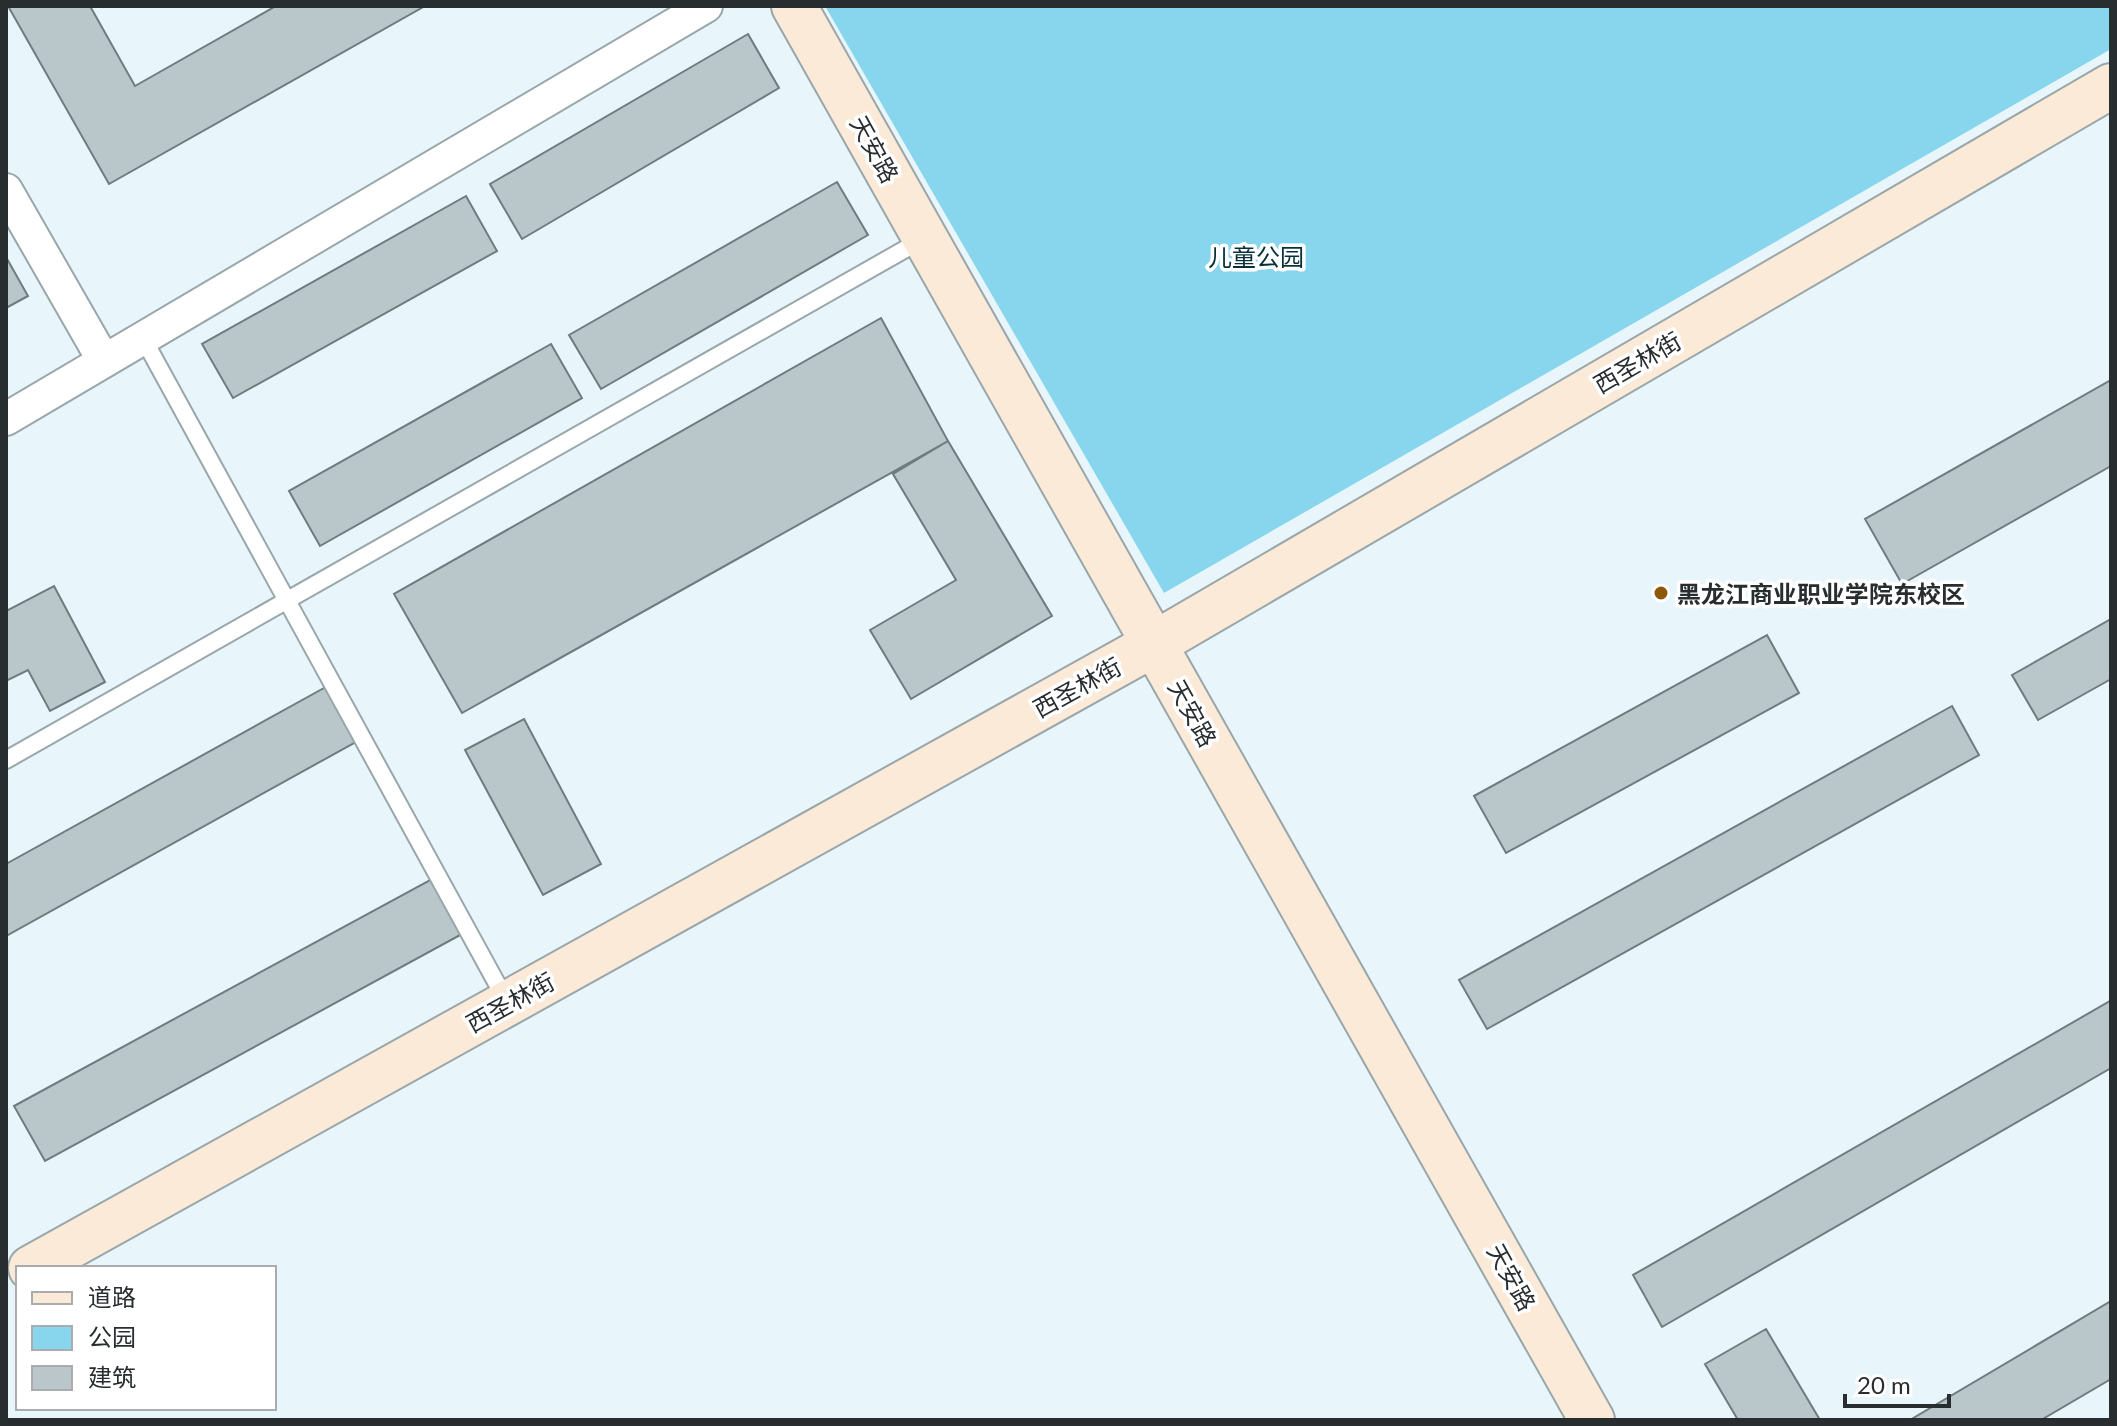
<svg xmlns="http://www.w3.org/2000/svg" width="2117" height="1426" viewBox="0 0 2117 1426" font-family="Lato,'Noto Sans SC',sans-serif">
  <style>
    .green { fill: #87d6ed }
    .building { fill: #b9c7cb; stroke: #6f7b7f; stroke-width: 2 }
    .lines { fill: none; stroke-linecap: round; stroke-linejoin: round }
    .lane-casing { stroke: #99a6aa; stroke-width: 20 }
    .street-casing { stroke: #99a6aa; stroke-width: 36 }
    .secondary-casing { stroke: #99a6aa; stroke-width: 48 }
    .lane { stroke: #fff; stroke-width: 16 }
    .street { stroke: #fff; stroke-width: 32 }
    .secondary { stroke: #fbead7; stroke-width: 44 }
    .poi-dot { fill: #8e580b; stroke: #fff; stroke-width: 3 }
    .labels { text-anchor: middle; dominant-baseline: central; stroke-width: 7; stroke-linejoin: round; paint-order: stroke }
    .street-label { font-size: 24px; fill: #282d2f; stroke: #fff }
    .park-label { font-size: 24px; fill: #07303b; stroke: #fff }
    .poi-label { font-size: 24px; font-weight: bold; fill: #282d2f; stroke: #fff; text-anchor: start }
  </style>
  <rect width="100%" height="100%" fill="#e8f6fb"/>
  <!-- green -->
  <path class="green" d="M825,6H2111V49L1164,593Z"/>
  <!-- building -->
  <path class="building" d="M8,6H90L135,86L276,6H425L109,184Z
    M748,34L779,88L522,239L490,184Z
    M837,182L868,235L601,389L569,335Z
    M466,196L497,251L233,398L202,344Z
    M6,257L28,296L6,308Z
    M881,318L948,441L462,713L394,594Z
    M551,344L582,398L320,546L289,491Z
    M2111,380V466L1902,584L1865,519Z
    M948,441L1052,616L911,699L870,630L956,580L893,474Z
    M54,586L105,682L50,711L28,670L6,681V611Z
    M2111,619V679L2038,720L2012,675Z
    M1767,635L1799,693L1506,853L1474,796Z
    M333,683L363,738L6,936V864Z
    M1952,706L1979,755L1487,1029L1459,980Z
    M524,719L601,864L543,895L465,750Z
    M443,873L473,928L45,1161L14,1106Z
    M2110,1001L2111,1068L1662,1327L1633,1275Z
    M2111,1301V1379L2041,1420H1910Z
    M1766,1329L1820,1420H1738L1705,1364Z"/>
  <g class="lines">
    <!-- lane casing -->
    <g class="lane-casing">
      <path id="lane" d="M143,338L507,1002
        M6,760L923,239"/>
    </g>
    <!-- street casing -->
    <g class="street-casing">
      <path id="street" d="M6,190L104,361
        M6,419L706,6"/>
    </g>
    <!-- secondary casing -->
    <g class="secondary-casing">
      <path id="secondary" d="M794,6L1592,1420
        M31,1268L1154,644L2111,86"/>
    </g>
    <!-- lane -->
    <use href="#lane" class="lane"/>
    <!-- street -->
    <use href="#street" class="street"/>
    <!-- secondary -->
    <use href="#secondary" class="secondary"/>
  </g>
  <!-- markers -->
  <circle class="poi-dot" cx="1661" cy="593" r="8"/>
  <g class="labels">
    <!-- street labels -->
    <g class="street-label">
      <text transform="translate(875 149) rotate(61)">天安路</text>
      <text transform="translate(1637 362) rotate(-30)">西圣林街</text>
      <text transform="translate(1077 687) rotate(-29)">西圣林街</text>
      <text transform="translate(1193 713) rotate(61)">天安路</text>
      <text transform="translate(510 1002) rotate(-29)">西圣林街</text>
      <text transform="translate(1512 1277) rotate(61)">天安路</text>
    </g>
    <!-- park labels -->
    <g class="park-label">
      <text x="1256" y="256">儿童公园</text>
    </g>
    <!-- poi labels -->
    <g class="poi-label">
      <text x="1677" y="593">黑龙江商业职业学院东校区</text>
    </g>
  </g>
  <!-- border -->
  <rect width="2117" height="1426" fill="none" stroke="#282d2f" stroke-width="16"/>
  <!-- legend -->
  <rect x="16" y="1266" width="260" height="144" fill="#ffffff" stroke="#a9abac" stroke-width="2"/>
  <rect x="32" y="1292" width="40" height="12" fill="#fbead7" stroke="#a9abac" stroke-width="2"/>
  <text x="88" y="1306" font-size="24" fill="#282d2f">道路</text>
  <rect x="32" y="1326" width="40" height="24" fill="#87d6ed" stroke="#a9abac" stroke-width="2"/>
  <text x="88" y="1346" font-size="24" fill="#282d2f">公园</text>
  <rect x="32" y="1366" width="40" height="24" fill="#b9c7cb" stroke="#a9abac" stroke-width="2"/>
  <text x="88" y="1386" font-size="24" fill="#282d2f">建筑</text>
  <!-- scale -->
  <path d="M1845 1394v12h104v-12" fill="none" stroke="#282d2f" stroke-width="4"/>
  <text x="1857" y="1394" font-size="24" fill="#282d2f" stroke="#ffffff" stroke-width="6" paint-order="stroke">20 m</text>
</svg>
